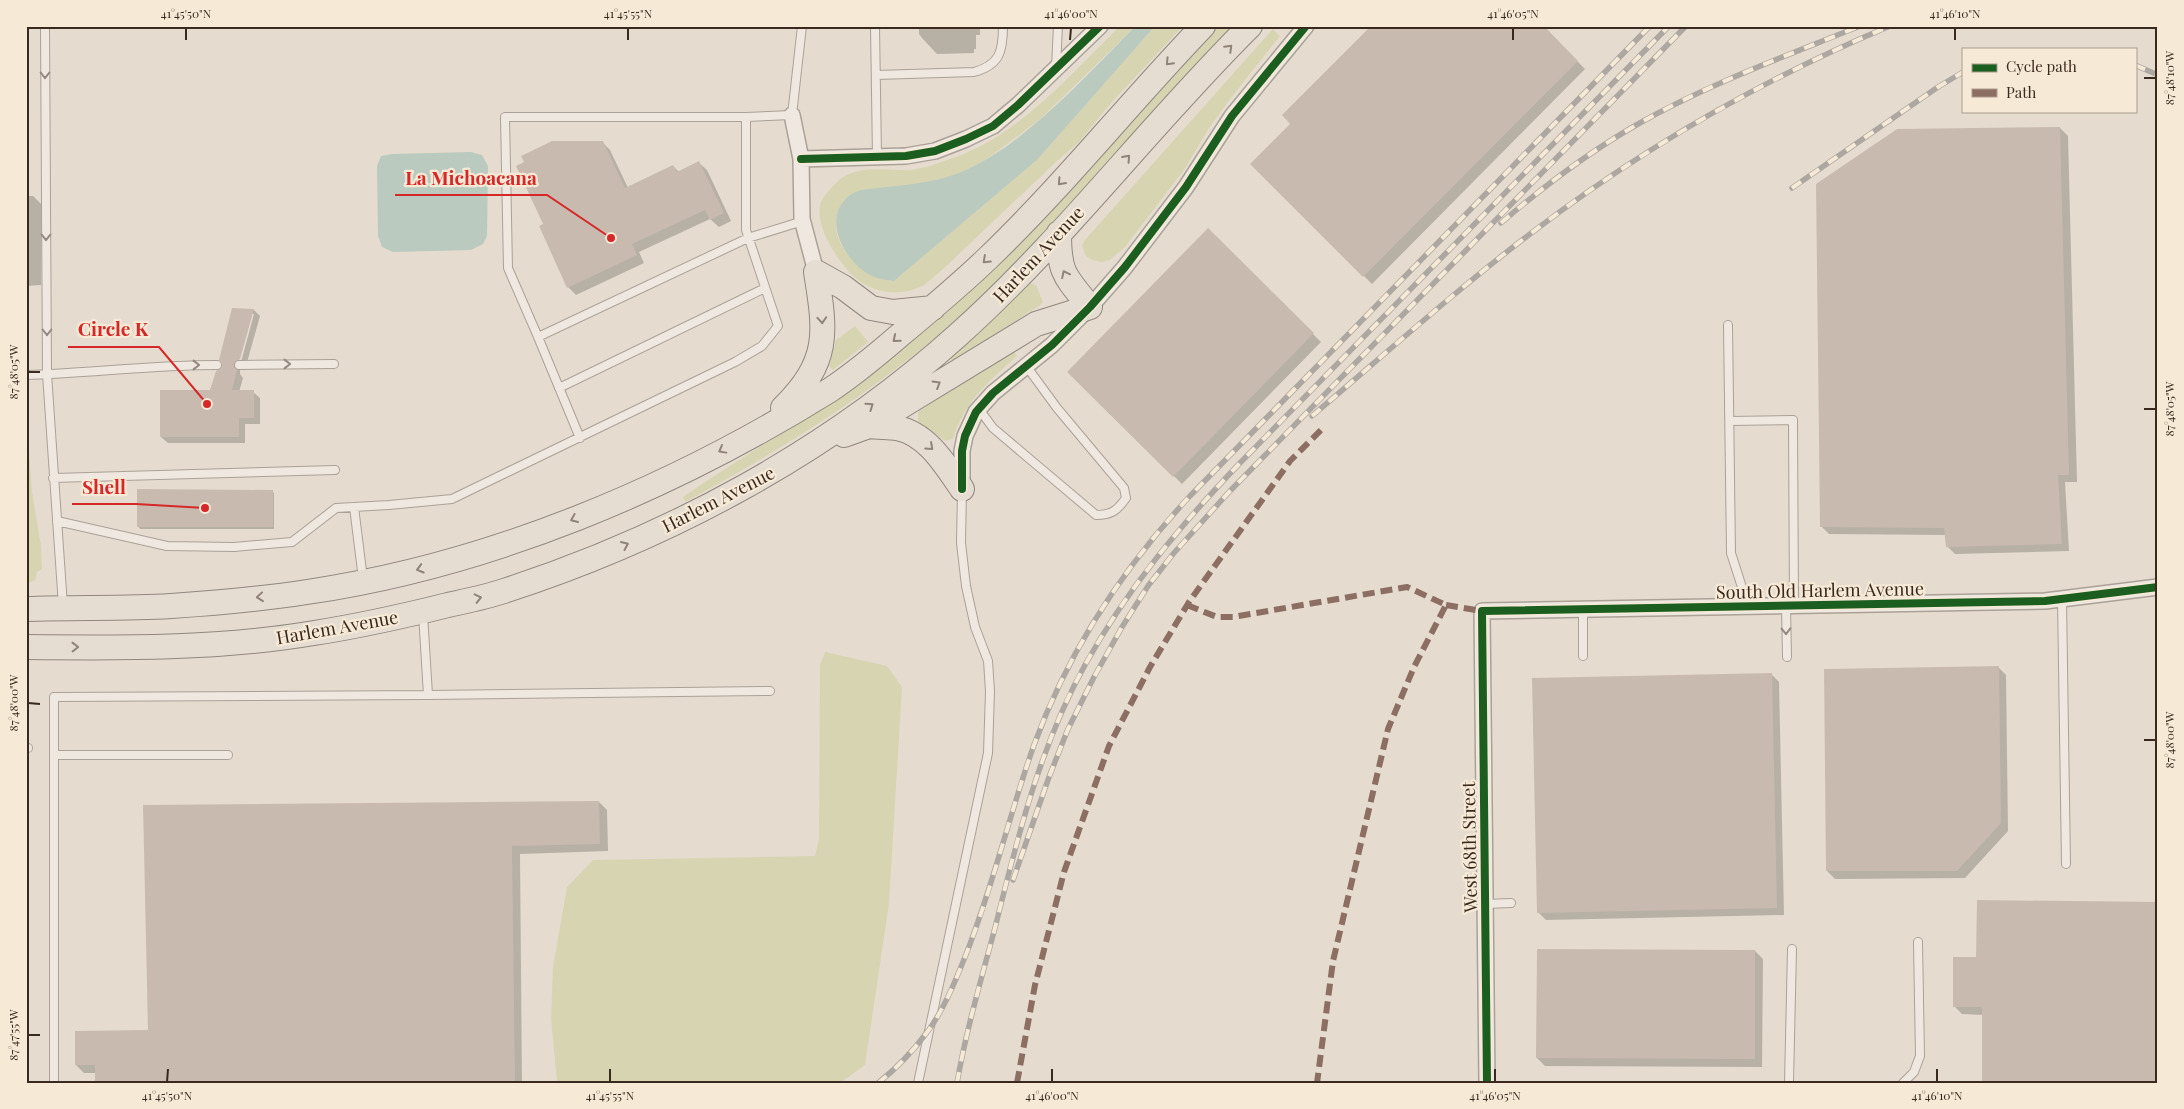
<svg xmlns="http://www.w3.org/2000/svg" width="2184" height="1109" viewBox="0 0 2184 1109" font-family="'Playfair Display',serif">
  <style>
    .green { fill: #d7d4b2 }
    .water { fill: #bacabe }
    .shadow { fill: #0003; fill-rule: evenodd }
    .building { fill: #c9bab0 }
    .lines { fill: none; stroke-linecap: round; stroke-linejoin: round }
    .lane-casing { stroke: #aba197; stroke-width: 10 }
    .street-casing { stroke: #aba197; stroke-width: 18 }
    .primary-casing { stroke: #90877f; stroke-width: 26 }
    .lane { stroke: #eee8e0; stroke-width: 8 }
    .street { stroke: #eee8e0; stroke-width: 15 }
    .primary { stroke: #e5ddd2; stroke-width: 24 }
    .rail-casing { stroke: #ada7a1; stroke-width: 5.5 }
    .rail { stroke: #f6e9d6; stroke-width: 4; stroke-dasharray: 11; stroke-linecap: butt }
    .quiet { stroke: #8d6e63; stroke-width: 6; stroke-dasharray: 12 6; stroke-linecap: butt }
    .cycleway-casing { stroke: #f6e9d6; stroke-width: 11 }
    .cycleway { stroke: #1b5e20; stroke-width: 8 }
    .oneway { stroke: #908378 }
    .oneway2 { stroke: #948880 }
    .ticks { fill: none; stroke: #3a291f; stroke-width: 2 }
    .labels { text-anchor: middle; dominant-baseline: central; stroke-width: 4.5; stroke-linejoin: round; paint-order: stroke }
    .street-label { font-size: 18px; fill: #3a291f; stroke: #f6e9d6 }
    .leader { fill: none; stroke: #d62828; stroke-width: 2 }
    .callout-dot { fill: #d62828; stroke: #f6e9d6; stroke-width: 2 }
    .callout-label { font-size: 19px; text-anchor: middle; font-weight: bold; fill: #d62828; stroke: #f6e9d6; stroke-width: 4.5; stroke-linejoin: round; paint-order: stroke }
    .neatline { fill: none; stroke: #3a291f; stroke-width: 2 }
    .ticks-label { font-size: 12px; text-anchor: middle; fill: #3a291f }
  </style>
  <rect width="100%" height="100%" fill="#e5dccf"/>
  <!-- green -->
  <path class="green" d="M1120,26H1136L1039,120L983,162L956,175L844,201C841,205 838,210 837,214C829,246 864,279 894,281L1037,160L1155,26H1183L1112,102L1079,142L1057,161L941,271C934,276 927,284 920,287C894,299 862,290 845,267C833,252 816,226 820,205C821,199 830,189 835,184C854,163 885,171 910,170C922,169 936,164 947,160C1017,139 1069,75 1120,26Z
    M1219,26H1235C1187,78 1140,130 1092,182C1046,231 1001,280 951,324C868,396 781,450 685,502L683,497C749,451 820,413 884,363C1003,272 1098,156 1198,46Z
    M1273,29L1280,36L1234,94L1209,128L1186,167L1125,247L1110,260L1102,262L1092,260L1086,256L1082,246L1084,241Z
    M1030,283L1036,285L1043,302L1039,306L952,361L950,357Z
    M855,326L868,342L833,370L829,366L836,340Z
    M1012,350L1017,356C989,381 964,402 953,439L945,441L918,421V412Z
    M26,410L32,492L41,546L42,569L37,572L35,580L26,584Z
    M825,652L887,666L902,687L889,903L865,1065L840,1083H557L551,1018L553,967L567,887L593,860L815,856L819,839L820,665Z"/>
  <!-- water -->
  <path class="water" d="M1136,26H1155L1037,160L894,281C886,280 879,279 872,276C848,265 823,224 844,201C846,198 852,193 856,192C862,189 871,189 878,188C904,185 932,183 956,174C1021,150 1087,74 1136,26Z
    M471,152L482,155L488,166L487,236L483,244L471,250L393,252L382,247L378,236L377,166L381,156L392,154Z"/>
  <!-- shadow -->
  <path class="shadow" d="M919,26H980V35H976V49H974V53L937,54L922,38L919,34Z
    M1542,26L1585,69L1372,284L1252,164L1292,124Z
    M2060,128L2068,136L2077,482H2065L2069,551L1955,554L1947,546L1946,535L1829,534L1821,526Z
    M602,142L610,150L628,188L673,166L679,172L699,163L707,170L731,221L719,227L710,219L639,252L644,263L576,295L568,287L545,225Z
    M26,196H33L41,204V285L26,286Z
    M1208,230L1321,342L1182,484L1069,372Z
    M233,310H254L260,316L246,366L240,369V374L243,378L239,392H253L260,398V424H245V443H168L161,437L162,392H211L217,372L223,368V363L220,359ZM251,314H254L240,366L237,365Z
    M272,491L274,493V529H140L138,526Z
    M1998,667L2006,675L2008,831L1965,878L1835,879L1827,871Z
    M1771,674L1779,682L1784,915L1546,920L1538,912Z
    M599,802L607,810L608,851L520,854L522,1083H97V1073H84L76,1065L149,1031L144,807Z
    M1755,951L1763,959L1762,1067L1545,1066L1537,1058Z
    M1978,959L1984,1015L1962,1014L1954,1006Z"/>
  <!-- building -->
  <path class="building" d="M1371,26H1544L1578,61L1363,277L1250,164L1290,124L1282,115Z
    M2060,127L2069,475H2058L2062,544L1946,547L1944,528L1820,527L1816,184L1897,129Z
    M552,141H603L625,188L673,165L677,172L699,161L724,213L710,220L705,210L632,244L637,255L567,288L539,226L543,224L516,166L524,162L521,156Z
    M1208,228L1314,333L1173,477L1067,372Z
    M232,308L254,309L240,359L234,363V367L237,370L232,390H254V418H239V437H160V390H210L216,371L222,367V363L219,360Z
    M137,489L273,490V527H137Z
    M1999,666L2001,823L1957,871H1826L1824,669Z
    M1772,673L1777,908L1537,913L1532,678Z
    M599,801L600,844L512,846L515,1083H95V1065H75V1031L148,1030L143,805Z
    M1977,900L2158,902V1083H1982V1007H1953V957H1976Z
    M1537,949L1755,950V1059L1536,1058Z"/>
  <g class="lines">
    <!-- lane casing -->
    <g class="lane-casing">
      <path id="lane" d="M45,26L47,374L63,606
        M875,26L877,157
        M1056,67L1058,26
        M876,75L974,72C1000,65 1003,51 1003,26
        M1728,325L1731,553L1748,606
        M538,337L508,268L505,117H746
        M239,365L334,364
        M26,375C90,373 153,365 217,365
        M559,388L765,288
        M979,409L993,428L1096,515C1111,515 1117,511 1126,498L1124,488L1057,408L1027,367
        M1730,421L1793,420L1794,606
        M580,438L538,337L748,238L803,221
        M53,478L335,470
        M354,507L363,579
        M57,521L167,546L234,547L292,542L336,508L389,505L452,499L735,362L762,346L778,326L746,230V117L792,115L802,26
        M2062,599L2066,864
        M1786,606L1787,657
        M1583,610V656
        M428,695L770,691
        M26,748H28
        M55,755H228
        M1485,904L1511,903
        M54,1083V697L428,695L423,614
        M918,1083L988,753L990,691L988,661L975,627L966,586L961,543L962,491
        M1789,1083L1792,949
        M1903,1083L1914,1072L1920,1056L1918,942"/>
    </g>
    <!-- street casing -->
    <g class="street-casing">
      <path id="street" d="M792,115L801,159L802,219L816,272
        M801,159L906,156L935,151L966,139L993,126L1018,105L1100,26
        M962,488V451L965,436L976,412L993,393L1052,345L1090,307L1125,267L1186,187L1232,116L1306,26
        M1487,1083L1482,611L2045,601L2158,587"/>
    </g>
    <!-- primary casing -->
    <g class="primary-casing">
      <path id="primary" d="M816,272L843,287L871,308L893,312L933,308
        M783,408C830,361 826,334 816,272
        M869,426C878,427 888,427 897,428C928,434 946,466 962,489
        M844,435L869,426L1036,324L1090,307C1065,276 1059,274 1059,233
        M26,609C74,607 123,609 171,606C216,603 262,599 307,592C491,565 673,488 830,390C854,374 878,354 900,335C930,310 960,285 988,258C1064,185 1130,102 1203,26
        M26,647C121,648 220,649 314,633C359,626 404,616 448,605C466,601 486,597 504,591C670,537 828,452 958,335C1064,240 1149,126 1250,26"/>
    </g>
    <!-- lane -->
    <use href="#lane" class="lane"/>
    <!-- street -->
    <use href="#street" class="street"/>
    <!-- primary -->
    <use href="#primary" class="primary"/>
    <!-- rail casing -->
    <g class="rail-casing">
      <path id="rail" d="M2135,65L2158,75
        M1792,188L1938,87L1963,72
        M1501,223C1544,186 1589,152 1638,124C1708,84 1786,56 1860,26
        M1312,416C1384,355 1455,291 1530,234C1640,150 1763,79 1890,26
        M1013,880L1049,777L1068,729L1094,677L1122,627L1148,586L1173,554L1229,492L1686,26
        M878,1083C897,1068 914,1050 928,1031C944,1009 955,982 965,957C993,887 1009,815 1034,745C1068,652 1123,568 1190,496L1650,26
        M957,1083C966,1031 981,980 995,928C1017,839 1040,746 1085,665C1127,589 1179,527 1239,464L1669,26"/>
    </g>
    <!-- rail -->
    <use href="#rail" class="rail"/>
    <!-- quiet -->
    <path class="quiet" d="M1187,605L1217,617H1233L1407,587L1446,605L1414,667L1388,729L1333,961L1317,1083
      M1446,605L1482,611
      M1017,1083L1035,985L1064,872L1109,746L1150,667L1189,602L1290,461L1324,427"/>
    <!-- cycleway casing -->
    <g class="cycleway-casing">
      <path id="cycleway" d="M801,159L906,156L935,151L966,139L993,126L1018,105L1100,26
        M962,489V451L965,436L976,412L993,393L1052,345L1090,307L1125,267L1186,187L1232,116L1306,26
        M1487,1083L1482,611L2045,601L2158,587"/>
    </g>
    <!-- cycleway -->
    <use href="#cycleway" class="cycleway"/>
  </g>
  <!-- one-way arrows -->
  <defs><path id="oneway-chevron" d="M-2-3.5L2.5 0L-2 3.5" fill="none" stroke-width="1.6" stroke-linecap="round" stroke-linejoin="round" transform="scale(1.25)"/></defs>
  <g class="oneway">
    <use href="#oneway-chevron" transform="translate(1229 48) rotate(-45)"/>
    <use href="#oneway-chevron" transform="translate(1169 62) rotate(134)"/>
    <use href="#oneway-chevron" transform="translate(1127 158) rotate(-48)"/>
    <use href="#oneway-chevron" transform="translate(1061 182) rotate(132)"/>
    <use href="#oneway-chevron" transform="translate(986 260) rotate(137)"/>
    <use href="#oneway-chevron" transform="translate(1065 274) rotate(-116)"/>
    <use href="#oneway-chevron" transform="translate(822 320) rotate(86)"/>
    <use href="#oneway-chevron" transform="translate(896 339) rotate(140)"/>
    <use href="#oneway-chevron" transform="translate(937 384) rotate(-31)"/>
    <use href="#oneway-chevron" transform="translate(870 406) rotate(-35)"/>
    <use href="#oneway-chevron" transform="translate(930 447) rotate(42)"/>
    <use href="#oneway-chevron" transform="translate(722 450) rotate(151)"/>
    <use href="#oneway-chevron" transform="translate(574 519) rotate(157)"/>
    <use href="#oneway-chevron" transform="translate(625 545) rotate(-24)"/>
    <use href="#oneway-chevron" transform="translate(420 569) rotate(164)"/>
    <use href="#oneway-chevron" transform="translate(260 597) rotate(174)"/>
    <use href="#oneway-chevron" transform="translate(478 598) rotate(-13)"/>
    <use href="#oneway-chevron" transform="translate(75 647) rotate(-1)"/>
  </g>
  <g class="oneway2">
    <use href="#oneway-chevron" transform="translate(45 75) rotate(90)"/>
    <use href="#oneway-chevron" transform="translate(46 237) rotate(90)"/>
    <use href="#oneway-chevron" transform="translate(47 332) rotate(90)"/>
    <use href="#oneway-chevron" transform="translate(287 364)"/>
    <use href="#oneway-chevron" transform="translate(196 365)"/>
    <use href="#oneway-chevron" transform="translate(1786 631) rotate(89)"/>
  </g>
  <!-- ticks -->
  <path class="ticks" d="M186,40V28M628,40V28M1070,40L1071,28M1513,40V28M1955,40V28M2144,78H2156M28,372H40M2144,409H2156M28,703L40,704M2144,740H2156M28,1035H40M167,1082L168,1069M610,1082V1069M1052,1082V1069M1495,1082V1069M1937,1082V1069"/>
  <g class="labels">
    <!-- street labels -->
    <g class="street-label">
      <text transform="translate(1038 254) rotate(-47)">Harlem Avenue</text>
      <text transform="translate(718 499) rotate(-27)">Harlem Avenue</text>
      <text transform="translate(1820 590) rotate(-1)">South Old Harlem Avenue</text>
      <text transform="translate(337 627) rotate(-10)">Harlem Avenue</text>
      <text transform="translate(1469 847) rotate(-91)">West 68th Street</text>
    </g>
  </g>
  <!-- callouts -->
  <path class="leader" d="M611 238L547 195H395M207 404L159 347H68M205 508L136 504H72"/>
  <g class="callout-dot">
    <circle cx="611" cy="238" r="5"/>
    <circle cx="207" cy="404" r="5"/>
    <circle cx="205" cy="508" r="5"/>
  </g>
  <g class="callout-label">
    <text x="471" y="185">La Michoacana</text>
    <text x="113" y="336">Circle K</text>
    <text x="104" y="494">Shell</text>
  </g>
  <!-- border -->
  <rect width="2184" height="1109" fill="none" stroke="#f6e9d6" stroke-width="55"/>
  <!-- legend -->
  <rect x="1962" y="48" width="175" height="65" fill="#f6e9d6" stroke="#ab9c8d"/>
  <rect x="1972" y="64" width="25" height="8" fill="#1b5e20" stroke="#ab9c8d"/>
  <text x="2006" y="72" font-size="15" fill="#3a291f">Cycle path</text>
  <rect x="1972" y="89" width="25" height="8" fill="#8d6e63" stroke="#ab9c8d"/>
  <text x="2006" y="98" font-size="15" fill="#3a291f">Path</text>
  <rect x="28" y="28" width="2128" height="1054" class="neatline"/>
  <g class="ticks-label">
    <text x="186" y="18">41°45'50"N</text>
    <text x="628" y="18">41°45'55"N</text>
    <text x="1071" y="18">41°46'00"N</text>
    <text x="1513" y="18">41°46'05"N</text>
    <text x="1955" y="18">41°46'10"N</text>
    <text transform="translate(2170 78) rotate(-90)" y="4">87°48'10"W</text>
    <text transform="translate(14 372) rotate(-90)" y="4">87°48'05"W</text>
    <text transform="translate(2170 409) rotate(-90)" y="4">87°48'05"W</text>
    <text transform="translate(14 703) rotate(-90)" y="4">87°48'00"W</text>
    <text transform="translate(2170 740) rotate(-90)" y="4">87°48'00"W</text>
    <text transform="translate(14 1035) rotate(-90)" y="4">87°47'55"W</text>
    <text x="167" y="1100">41°45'50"N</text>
    <text x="610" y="1100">41°45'55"N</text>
    <text x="1052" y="1100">41°46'00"N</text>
    <text x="1495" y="1100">41°46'05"N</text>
    <text x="1937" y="1100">41°46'10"N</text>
  </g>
</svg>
